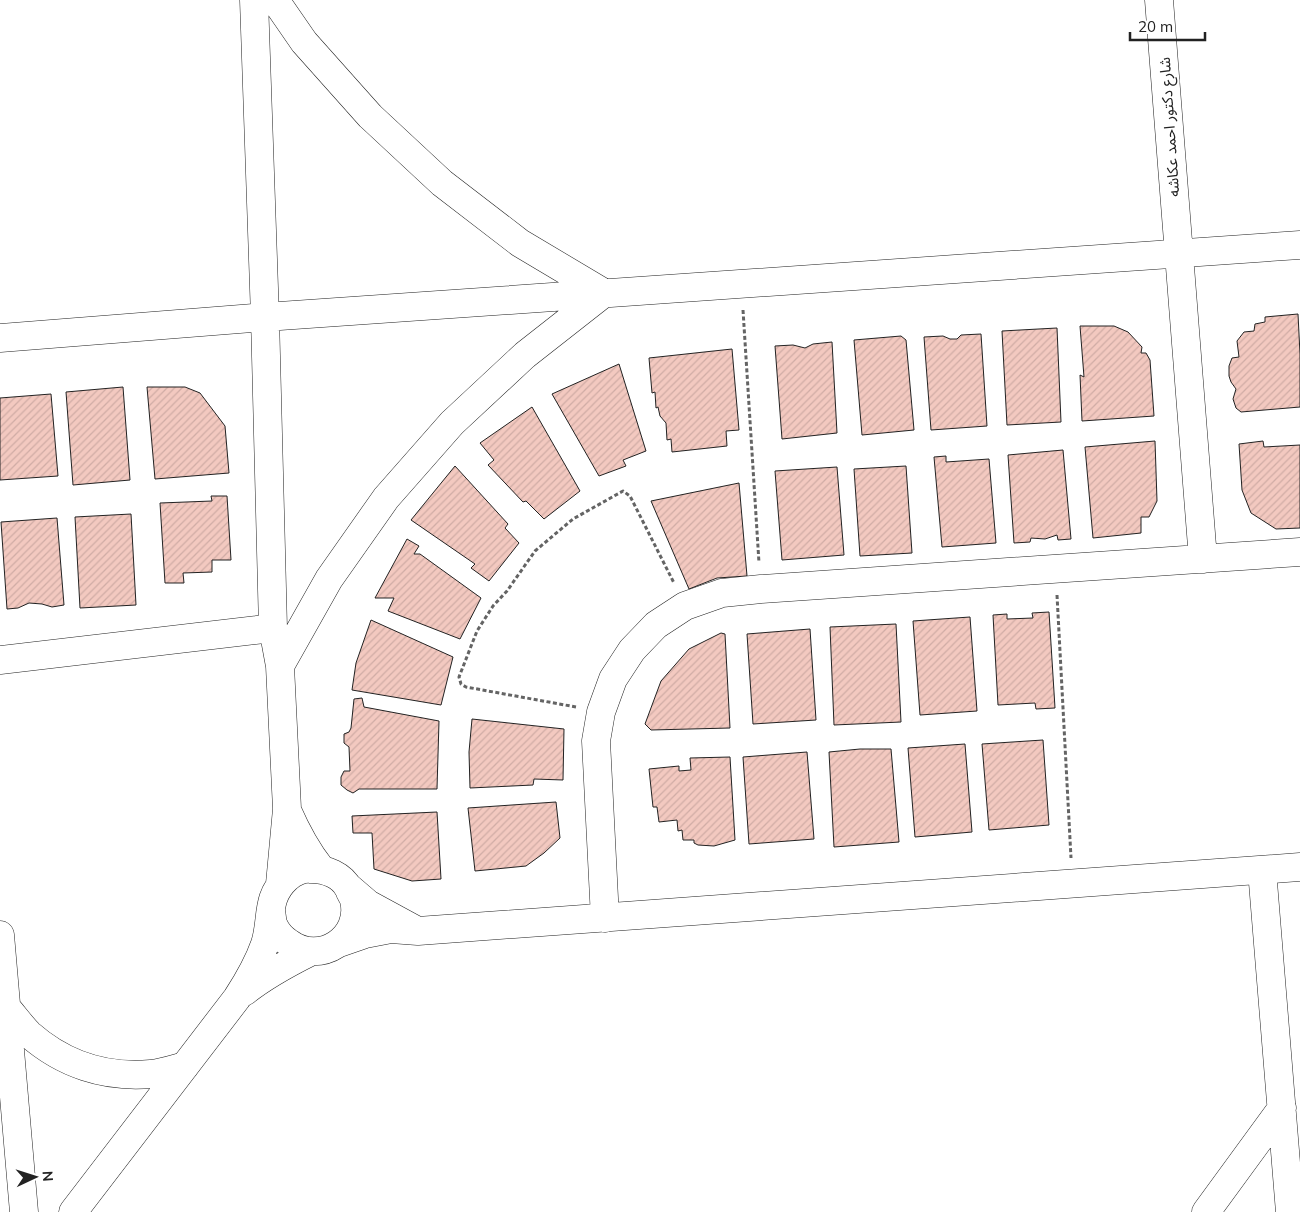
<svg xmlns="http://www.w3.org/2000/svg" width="1300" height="1212" viewBox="0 0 1300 1212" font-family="Mulish,'Noto Sans Arabic',sans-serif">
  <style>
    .building { fill: url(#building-hatch); stroke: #222 }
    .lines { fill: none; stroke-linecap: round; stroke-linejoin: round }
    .minor-casing { stroke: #222; stroke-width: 29 }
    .path { stroke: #646464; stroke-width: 3; stroke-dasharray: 4 2.5; stroke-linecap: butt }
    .minor { stroke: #fff; stroke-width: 28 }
    .labels { text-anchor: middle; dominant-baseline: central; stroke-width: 4; stroke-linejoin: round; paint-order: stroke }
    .street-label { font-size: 15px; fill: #222; stroke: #fff }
  </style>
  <defs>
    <pattern id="building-hatch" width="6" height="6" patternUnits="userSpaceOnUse" patternTransform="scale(1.25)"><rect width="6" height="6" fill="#f3c9c0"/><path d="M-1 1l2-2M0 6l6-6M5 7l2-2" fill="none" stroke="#d0aca5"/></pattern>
  </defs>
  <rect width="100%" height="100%" fill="#fff"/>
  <!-- building -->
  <path class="building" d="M1298,314L1300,354V407L1241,412L1236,408L1233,399L1236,389L1231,382L1229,376V366L1232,358L1239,357L1237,341L1244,332L1254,331L1255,324L1265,322V317Z
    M1080,326H1114L1128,332L1142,347L1141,353H1146L1150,360L1154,416L1082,421L1080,375L1084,377Z
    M1057,328L1061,422L1007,425L1002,331Z
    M981,334L987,426L931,430L924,337L943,336L950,339H957L961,335Z
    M901,336L906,340L914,430L862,435L854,340Z
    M832,342L837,433L782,439L775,346L793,345L805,348L813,344Z
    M732,349L739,430L726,431L727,446L672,452L671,439L667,440L666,423L660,416L658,407L656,408L655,392L652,393L649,358Z
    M619,364L646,451L623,460L626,466L599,476L552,394Z
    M123,387L130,480L73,485L66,392Z
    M147,387H185L200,393L225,426L229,473L155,479Z
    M51,394L58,476L0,480V398Z
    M532,407L580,491L544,519L526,501L523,502L488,465L494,460L480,443Z
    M1155,441L1157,501L1149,517H1141V533L1093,538L1085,447Z
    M1263,441L1264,447L1300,445V528L1276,529L1251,513L1242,490L1239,444Z
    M1063,450L1071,539L1058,540L1057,535L1045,539L1031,538L1030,542L1014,543L1008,455Z
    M946,456V462L989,459L996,543L942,547L934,457Z
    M455,466L508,524L505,528L519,543L489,581L471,568L475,564L411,520Z
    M906,466L912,553L860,556L854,469Z
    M837,467L844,555L782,560L775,471Z
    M739,483L747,576L717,578L689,589L651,501Z
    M211,496H227L231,560H212V572L183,573L184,583H165L160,503L212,501Z
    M131,514L136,605L80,608L75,517Z
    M57,518L64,605L52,607L42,604L29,603L18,608L7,609L1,522Z
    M407,539L419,546L414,554H420L481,598L460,639L388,611L394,598H375Z
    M1049,612L1055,708L1036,709L1035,703L998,705L993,615L1007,614V619L1033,618L1032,613Z
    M970,617L977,711L920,715L913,621Z
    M371,620L453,657L441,705L352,690L356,663Z
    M896,624L901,722L834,725L830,627Z
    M810,629L816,720L753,724L747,634Z
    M721,633L725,634L730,728L651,730L645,724L661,681L689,649Z
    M362,698L364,707L439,721L437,789H359L353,793L347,790L341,785V777L344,771H350L349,747L344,743V734L349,732L351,728L354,699Z
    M472,719L564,729L563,780L534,779L533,785L470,788L469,752Z
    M1043,740L1049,825L989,830L982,744Z
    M965,744L972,832L915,837L908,748Z
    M860,749H891L899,842L834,847L829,752Z
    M807,752L814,839L749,844L743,757Z
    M730,757L735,840L714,846L698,845L694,843V840H683L682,830L678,831L677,820L659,822L657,807H653L649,769L679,766V771L691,770L690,758Z
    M556,802L560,838L544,853L526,866L475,871L468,808Z
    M437,812L441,879L412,881L374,869L372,833H353L352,816Z"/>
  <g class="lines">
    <!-- minor casing -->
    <g class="minor-casing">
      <path id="minor" d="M254,0L265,317L273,628L280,666L287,809L280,884
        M275,0L304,42L370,116L442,183L520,243L604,293L525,355L452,423L386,498L329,579L280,666
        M1159,0L1203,559
        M0,338L265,317L1300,245
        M0,660L273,628
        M287,810C297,833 306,850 321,869
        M1262,870L1290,1212
        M347,886L368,904L414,929
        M605,918L596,741L601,712L613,679L632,650L656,625L685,606L722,593L761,589L1300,552
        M0,935L24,1212
        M339,943L365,934L391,929L418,931L1300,867
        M244,992C264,976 286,964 310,952
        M6,1007C14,1016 21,1026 29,1034C63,1064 105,1078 151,1074C162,1073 174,1069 185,1066
        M73,1212L237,998C248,981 258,964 265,944C273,919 265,898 287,878C293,872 303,868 311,869C326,869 342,875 349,889C350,893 353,896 354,900C363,938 320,966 289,943C283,939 277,933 274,926C272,922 272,916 271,911
        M1206,1212L1282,1108"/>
    </g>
    <!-- path -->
    <path class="path" d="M743,310L759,563
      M1057,595L1071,858
      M576,707L466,687L461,684L459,677L477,631L493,606L507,591L535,551L573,519L623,491L630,496L674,583"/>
    <!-- minor -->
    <use href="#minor" class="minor"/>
  </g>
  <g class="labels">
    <!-- street labels -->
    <g class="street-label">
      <text transform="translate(1169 127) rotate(-94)">شارع دكتور احمد عكاشه</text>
    </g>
  </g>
  <!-- north arrow -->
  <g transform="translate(35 1177) rotate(86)" stroke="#ffffff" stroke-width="4" paint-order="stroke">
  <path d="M0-4L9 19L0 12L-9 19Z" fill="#222222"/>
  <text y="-8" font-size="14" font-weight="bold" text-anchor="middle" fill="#222222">N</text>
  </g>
  <!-- scale -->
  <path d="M1130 32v8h75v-8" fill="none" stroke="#222222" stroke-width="2.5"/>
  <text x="1138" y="32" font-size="15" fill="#222222" stroke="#ffffff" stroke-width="4" paint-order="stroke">20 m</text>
</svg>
